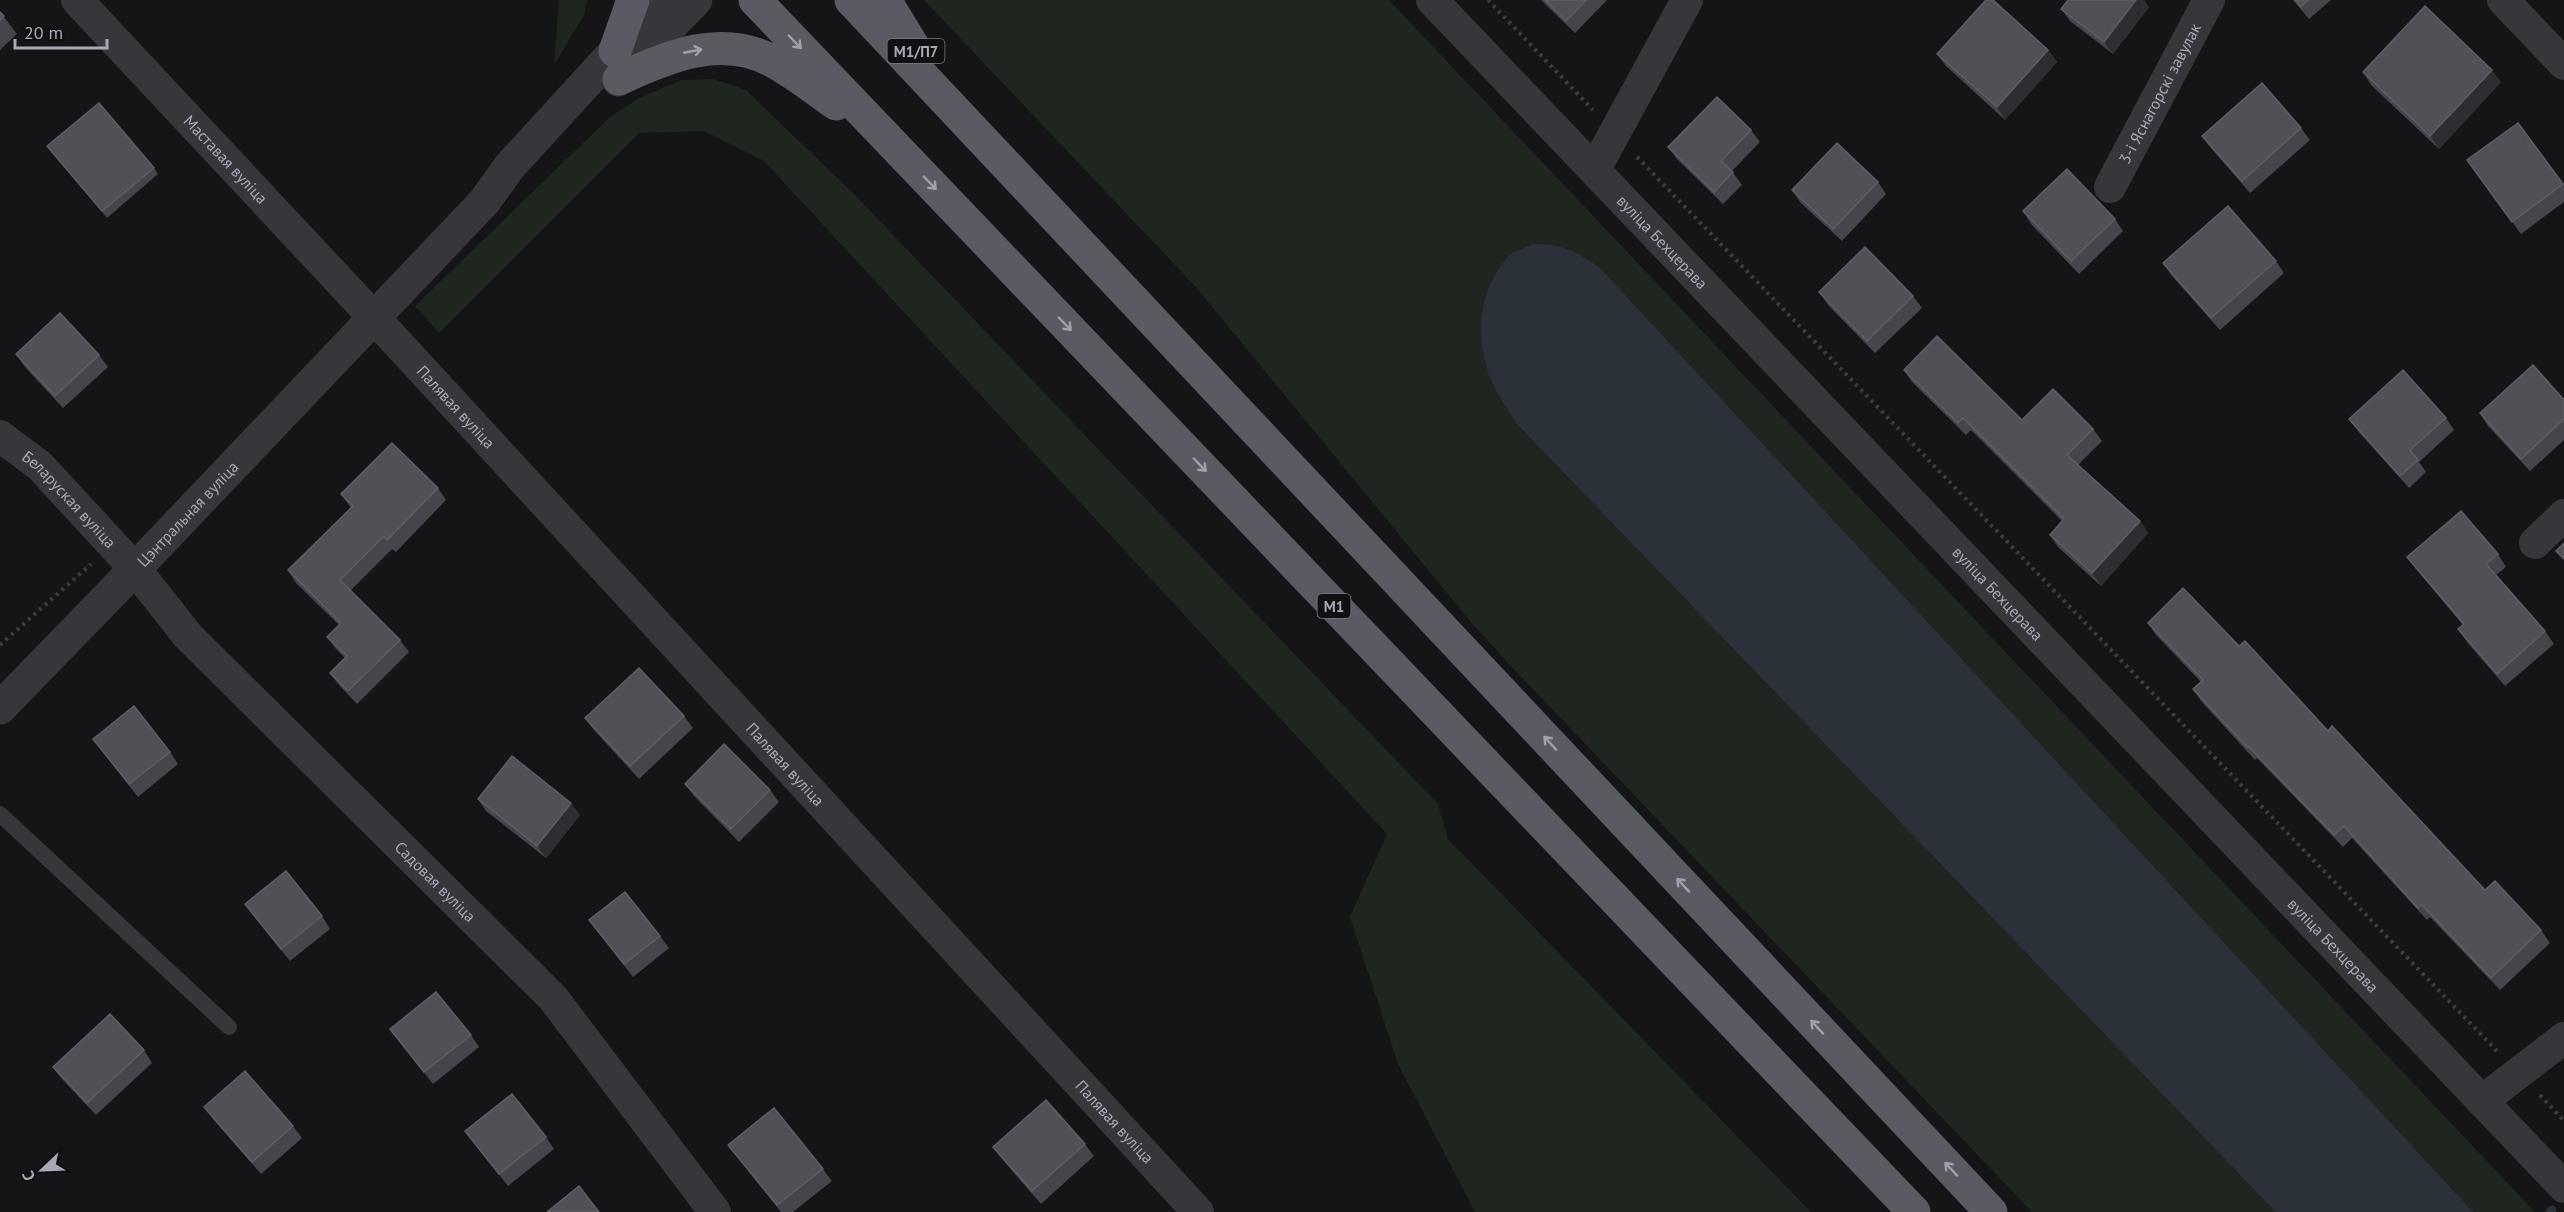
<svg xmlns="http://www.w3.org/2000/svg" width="2564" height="1212" viewBox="0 0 2564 1212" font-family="'PT Sans',sans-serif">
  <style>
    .green { fill: #1f2620 }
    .water { fill: #2b3139 }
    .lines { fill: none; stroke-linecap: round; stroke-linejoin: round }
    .stream { stroke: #2b3139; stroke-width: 9 }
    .path { stroke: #3c3c42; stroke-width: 4; stroke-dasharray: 3 4.5; stroke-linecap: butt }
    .service { stroke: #36363b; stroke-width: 16 }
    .minor { stroke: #36363b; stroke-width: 32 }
    .tertiary { stroke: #36363b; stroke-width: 33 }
    .trunk { stroke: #5a5a62; stroke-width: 33 }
    .wall { fill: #46454b }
    .shaded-wall { fill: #2e2d31 }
    .building { fill: #515056; stroke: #5e5e65; stroke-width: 1.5 }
    .oneway { stroke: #9fa1ad }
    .labels { text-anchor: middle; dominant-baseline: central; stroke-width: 4.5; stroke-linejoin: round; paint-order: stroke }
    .shield { fill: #100f11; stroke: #7a7b84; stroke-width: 1.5 }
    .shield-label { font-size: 15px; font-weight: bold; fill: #a7a9b5 }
    .street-label { font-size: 16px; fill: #a7a9b5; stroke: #100f11 }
  </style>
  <rect width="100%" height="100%" fill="#151416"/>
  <!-- green -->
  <path class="green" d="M559,0H587L584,15L554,65Z
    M924,0H1389L2535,1212H2032L1509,664L1470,621L1195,286Z
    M714,79L746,90L853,193L1438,804L1448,839L1811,1212H1475L1398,1064L1350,917L1387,834L764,161L704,131L639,133L439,333L415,306L610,117L641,97L682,80Z"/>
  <!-- water -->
  <path class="water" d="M1533,244C1563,244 1576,251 1600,268L2473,1212H2276L1517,424C1510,412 1501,401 1495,388C1474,348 1476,291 1508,257C1514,251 1525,248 1533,244Z"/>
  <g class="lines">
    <!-- stream -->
    <path class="stream" d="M2550,1212L2552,1210"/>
    <!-- path -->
    <path class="path" d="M1488,0L1593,110
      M1637,157L2497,1051
      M0,645L91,564
      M2540,1095L2564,1121"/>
    <!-- service -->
    <path class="service" d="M0,814L229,1027"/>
    <!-- minor -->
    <g class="minor">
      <path id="s1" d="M77,0L379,323L1198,1212"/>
      <path id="s2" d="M1432,0L2564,1187"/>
      <path d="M2503,0L2564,64"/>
      <path d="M1595,169L1687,0"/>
      <path id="s3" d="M2110,187L2209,0"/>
      <path id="s4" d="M0,436L40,466L135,569L188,636L553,998L715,1212"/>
      <path d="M2535,543L2564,515"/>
      <path d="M2482,1101L2564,1038"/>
    </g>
    <!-- tertiary -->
    <g class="tertiary">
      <path d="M618,80L696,0"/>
      <path id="s5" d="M0,708L135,569L484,202L510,166L662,0"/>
    </g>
    <!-- trunk -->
    <path class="trunk" d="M755,0L1914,1212
      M851,0L1991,1212
      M885,0L913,46
      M615,51L633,0
      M619,79C668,56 723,33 774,62C796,74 816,90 836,104"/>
  </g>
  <!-- wall -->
  <path class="wall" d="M1541,0H1607L1575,33Z
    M2293,0H2331L2309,19Z
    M2149,7L2113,54L2070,21L2061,9Z
    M0,12L17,34L0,50Z
    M2048,50L2057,62L2005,120L1946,66L1937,54Z
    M2363,72L2501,82L2439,149L2371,85Z
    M2518,123L2564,185V202L2521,234L2476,173Z
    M2301,128L2310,140L2250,193L2211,148L2202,136Z
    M1751,130L1760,142L1732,171L1742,185L1723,204L1677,159L1668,147Z
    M47,146L154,168L158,174L107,218Z
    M1878,182L1886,194L1842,241L1801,203L1792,190Z
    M2023,211L2115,219L2123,231L2079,274L2031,224Z
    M2276,261L2284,273L2220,330L2172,276L2163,263Z
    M1819,292L1913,296L1922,308L1875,353L1828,305Z
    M16,354L99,355L108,367L63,408L25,367Z
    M1904,370L2022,420L2093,429L2102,441L2078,465L2140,521L2148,533L2101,586L2058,547L2050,535L2062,521L1971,430L1966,435L1912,382Z
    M2564,400V440L2530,471L2488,426L2480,413Z
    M2446,418L2454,430L2419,462L2426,472L2409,488L2358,431L2349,419Z
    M438,488L446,500L396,552L392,549L350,591L400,640L409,652L357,704L339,685L330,673L345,658L336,649L327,637L339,625L296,583L288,570L351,508L341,494Z
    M2498,554L2506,567L2496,575L2545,631L2554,644L2505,686L2467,642L2458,629L2463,625L2416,569L2407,557Z
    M2148,623L2239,646L2328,731L2485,890L2541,930L2550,943L2500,990L2430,917L2427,920L2352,838L2343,847L2257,758L2255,760L2201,701L2193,689L2201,682L2156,635Z
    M684,716L693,728L639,779L594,730L585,718Z
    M93,739L170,752L178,764L138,797L102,751Z
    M685,784L770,790L779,802L739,842L694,796Z
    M478,799L580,815L546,858L486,811Z
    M245,904L322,916L330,929L290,961L254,916Z
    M589,920L660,936L669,948L633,977Z
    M390,1029L471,1035L479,1047L433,1084Z
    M144,1050L152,1063L96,1115L62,1079L53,1067Z
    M204,1107L293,1126L302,1138L261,1174L213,1119Z
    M465,1131L546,1137L554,1149L508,1186Z
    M1085,1144L1094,1156L1041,1204L1002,1159L993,1147Z
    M728,1145L823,1169L832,1181L793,1212H781L737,1157Z"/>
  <!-- shaded-wall -->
  <path class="shaded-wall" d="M2136,0H2144L2149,7L2113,54L2104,42Z
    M2048,50L2057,62L2005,120L1997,107Z
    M2492,70L2501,82L2439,149L2430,136Z
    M2140,521L2148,533L2101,586L2092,573Z
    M571,803L580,815L546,858L537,846Z"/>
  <!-- building -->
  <path class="building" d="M1545,0H1586L1566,21Z
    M1986,0H1993L2048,50L1997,107L1937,54Z
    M2068,0H2136L2104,42L2061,9Z
    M2295,0H2308L2301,7Z
    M2425,6L2492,70L2430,136L2363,72Z
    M0,12L4,16L0,20Z
    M2262,83L2301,128L2242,181L2202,136Z
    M1717,97L1751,130L1721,161L1733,172L1714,192L1668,147Z
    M99,103L154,168L102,211L47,146Z
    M2518,123L2563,184L2512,222L2467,160Z
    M1837,143L1878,182L1833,229L1792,190Z
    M2067,169L2115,219L2071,261L2023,211Z
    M2228,206L2276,261L2211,318L2163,263Z
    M1865,247L1913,296L1867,341L1819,292Z
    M60,313L99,355L55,396L16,354Z
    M1937,336L2022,420L2053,389L2093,429L2067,455L2140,521L2092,573L2050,535L2064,519L1963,418L1958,423L1904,370Z
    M2533,365L2564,400V419L2521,459L2480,413Z
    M2403,370L2446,418L2410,450L2418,460L2400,476L2349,419Z
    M392,443L438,488L387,540L384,536L340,580L400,640L348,691L330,673L347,656L327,637L341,623L288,570L353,506L341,494Z
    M2461,511L2498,554L2486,564L2545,631L2497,674L2458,629L2464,624L2407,557Z
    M2564,543V559L2556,551Z
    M2183,588L2239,646L2245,641L2328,731L2332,726L2485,890L2495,881L2541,930L2491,978L2422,905L2418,908L2344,826L2334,835L2248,746L2247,747L2193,689L2203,680L2148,623Z
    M639,668L684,716L630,766L585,718Z
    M134,706L170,752L129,784L93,739Z
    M724,744L770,790L731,829L685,784Z
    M512,756L571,803L537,846L478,799Z
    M286,871L322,916L281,949L245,904Z
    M625,892L660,936L624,964L589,920Z
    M436,992L471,1035L424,1072L390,1029Z
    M110,1014L144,1050L87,1103L53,1067Z
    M245,1071L293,1126L252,1162L204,1107Z
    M512,1094L546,1137L499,1174L465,1131Z
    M1046,1100L1085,1144L1032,1191L993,1147Z
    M774,1108L823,1169L777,1205L728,1145Z
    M579,1186L599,1212H547Z"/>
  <!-- one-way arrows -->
  <defs><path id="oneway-shaft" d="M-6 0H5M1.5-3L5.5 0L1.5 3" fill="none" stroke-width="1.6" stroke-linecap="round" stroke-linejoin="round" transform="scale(1.5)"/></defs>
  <g class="oneway">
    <use href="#oneway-shaft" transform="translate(795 42) rotate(46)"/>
    <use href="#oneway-shaft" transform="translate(693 51) rotate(-11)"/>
    <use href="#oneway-shaft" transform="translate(930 183) rotate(46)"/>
    <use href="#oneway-shaft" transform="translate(1065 324) rotate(46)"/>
    <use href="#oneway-shaft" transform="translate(1200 465) rotate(46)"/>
    <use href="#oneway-shaft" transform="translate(1550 743) rotate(-133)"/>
    <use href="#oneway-shaft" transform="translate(1683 885) rotate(-133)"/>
    <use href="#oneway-shaft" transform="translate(1817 1027) rotate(-133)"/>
    <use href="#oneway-shaft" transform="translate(1951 1169) rotate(-133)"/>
  </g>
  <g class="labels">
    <!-- shield labels -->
    <g class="shield">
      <rect x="887.5" y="39" width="57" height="24" rx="4.5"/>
      <rect x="1317.5" y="594" width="33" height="24" rx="4.5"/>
    </g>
    <g class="shield-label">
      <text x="916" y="51">М1/П7</text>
      <text x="1334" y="606">М1</text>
    </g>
    <!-- street labels -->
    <g class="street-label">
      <text stroke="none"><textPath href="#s3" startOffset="106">3-і Яснагорскі завулак</textPath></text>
      <text stroke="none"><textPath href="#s1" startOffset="218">Маставая вуліца</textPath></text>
      <text stroke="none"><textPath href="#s2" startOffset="334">вуліца Бехцерава</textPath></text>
      <text stroke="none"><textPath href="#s1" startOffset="556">Палявая вуліца</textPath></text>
      <text stroke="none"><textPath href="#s4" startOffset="94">Беларуская вуліца</textPath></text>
      <text stroke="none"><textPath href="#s5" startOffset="270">Цэнтральная вуліца</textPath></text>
      <text stroke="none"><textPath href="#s2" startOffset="820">вуліца Бехцерава</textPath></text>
      <text stroke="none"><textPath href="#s1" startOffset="1042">Палявая вуліца</textPath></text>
      <text stroke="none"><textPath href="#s4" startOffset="624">Садовая вуліца</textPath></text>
      <text stroke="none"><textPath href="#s2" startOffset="1306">вуліца Бехцерава</textPath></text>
      <text stroke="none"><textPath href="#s1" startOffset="1528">Палявая вуліца</textPath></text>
    </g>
  </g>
  <!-- north arrow -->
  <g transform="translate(42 1170) rotate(247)" stroke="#100f11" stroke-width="4.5" paint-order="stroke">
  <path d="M0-4.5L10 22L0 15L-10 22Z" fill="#a7a9b5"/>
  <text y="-9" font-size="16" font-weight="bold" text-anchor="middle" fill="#a7a9b5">С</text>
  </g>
  <!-- scale -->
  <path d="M15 39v9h92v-9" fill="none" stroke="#a7a9b5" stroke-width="3"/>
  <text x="24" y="39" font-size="18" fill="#a7a9b5" stroke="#100f11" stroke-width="4.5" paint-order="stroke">20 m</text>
</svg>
